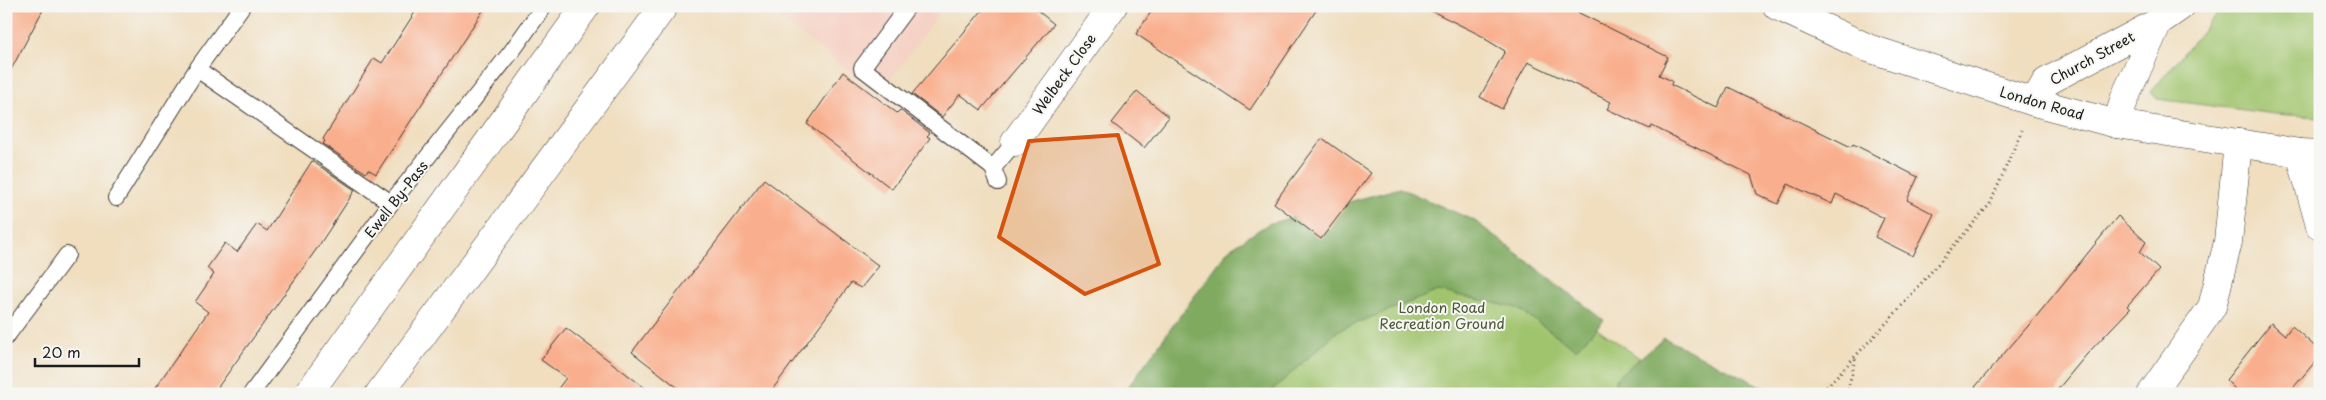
<svg xmlns="http://www.w3.org/2000/svg" width="2326" height="400" viewBox="0 0 2326 400" font-family="'Playpen Sans',sans-serif">
  <style>
    .built { fill: #f6d1c5 }
    .green { fill: #a0c46d; stroke: #5e7044 }
    .forest { fill: #80aa60; stroke: #4e633e }
    .building { fill: #f9af8d }
    .lines { fill: none; stroke-linecap: round; stroke-linejoin: round }
    .service-casing { stroke: #3c3934; stroke-width: 18 }
    .minor-casing { stroke: #3c3934; stroke-width: 29 }
    .secondary-casing { stroke: #3c3934; stroke-width: 29 }
    .trunk-casing { stroke: #3c3934; stroke-width: 29 }
    .path { stroke: #3c3934; stroke-width: 3; stroke-dasharray: 1 4; stroke-linecap: butt }
    .service { stroke: #fff; stroke-width: 16 }
    .minor { stroke: #fff; stroke-width: 28 }
    .secondary { stroke: #fff; stroke-width: 28 }
    .trunk { stroke: #fff; stroke-width: 28 }
    .marked { fill: #d4530e; fill-opacity: 0.2; stroke: #d4530e; stroke-width: 4; stroke-linejoin: round }
    .labels { text-anchor: middle; dominant-baseline: central; stroke-width: 4; stroke-linejoin: round; paint-order: stroke }
    .street-label { font-size: 14px; fill: #1c1c1c; stroke: #f6f6f2 }
    .park-label { font-size: 14px; fill: #4a5738; stroke: #f6f6f2 }
  </style>
  <rect width="100%" height="100%" fill="#f6f6f2"/>
  <filter id="ink" filterUnits="userSpaceOnUse"><feTurbulence type="fractalNoise" baseFrequency=".02" numOctaves="2"/><feDisplacementMap in="SourceGraphic" scale="10" xChannelSelector="R" yChannelSelector="G"/><feConvolveMatrix kernelMatrix="1 2 1 2 8 2 1 2 1" color-interpolation-filters="sRGB"/></filter>
  <filter id="wash" filterUnits="userSpaceOnUse"><feTurbulence type="fractalNoise" baseFrequency=".0096" numOctaves="4" result="noise"/><feDisplacementMap in="SourceGraphic" scale="20" xChannelSelector="R" yChannelSelector="G"/><feGaussianBlur stdDeviation="1.12" result="paint"/><feColorMatrix in="noise" values="0 0 0 0 0 0 0 0 0 0 0 0 0 0 0 0 0 1.4 0 .05"/><feComposite in="paint" operator="in"/></filter>
  <g filter="url(#wash)">
    <rect width="100%" height="100%" fill="#f0debf"/>
    <!-- built -->
    <path class="built" d="M763,6H944L890,80L938,126L932,133Z"/>
    <!-- green -->
    <path class="green" d="M2223,6H2320V117L2275,114L2157,99L2151,92Z
      M1445,222L1691,394H1204Z"/>
    <!-- forest -->
    <path class="forest" d="M1400,188L1475,221L1604,320L1576,349L1517,308L1438,291L1339,330L1268,394H1123L1228,250L1268,224Z
      M1664,338L1777,394H1613L1617,377Z"/>
    <g id="blocks">
      <!-- building -->
      <path class="building" d="M6,6H45L6,79Z
        M419,6H486L376,174L368,169L366,173L323,144L325,141L323,139L374,58L382,63Z
        M986,6H1032L1054,24L981,110L960,94L942,117L912,94Z
        M1155,6H1319L1250,110L1136,34Z
        M1422,6H1565L1668,57L1659,75L1672,81L1671,85L1718,108L1728,87L1851,147L1853,144L1918,177L1907,200L1934,214L1913,256L1875,237L1884,218L1836,194L1832,204L1788,184L1778,204L1757,194L1751,175L1652,126L1650,129L1607,109L1611,102L1528,62L1502,109L1480,97L1505,51L1485,39L1486,38Z
        M843,72L897,113L900,110L930,133L927,136L930,138L892,189L807,124Z
        M1137,91L1169,117L1144,148L1112,123Z
        M1322,138L1371,173L1321,239L1274,203Z
        M312,161L355,190L318,247L213,394H151L208,312L195,302L214,274L207,268L225,243L237,252L257,224L267,231Z
        M764,179L879,266L861,288L851,283L769,394H686L632,352Z
        M2118,216L2146,242L2140,252L2159,270L2127,306L2130,309L2087,354L2054,394H1969L2035,318Z
        M2271,323L2285,335L2292,326L2320,351V356L2288,394H2240L2226,380Z
        M566,328L653,394H554L566,378L541,360Z"/>
    </g>
  </g>
  <g filter="url(#ink)">
    <use href="#blocks" fill-opacity="0" stroke="#3c3934" stroke-width="1"/>
    <g class="lines">
      <!-- service casing -->
      <g class="service-casing">
        <path id="service" d="M908,6L862,68L993,168
          M197,69L391,203
          M998,182L993,168L1015,142
          M116,198L197,69L242,6
          M6,337L67,255
          M251,394L391,203L512,51L544,6"/>
      </g>
      <!-- minor casing -->
      <g class="minor-casing">
        <path id="minor" d="M2034,102L2046,82L2158,22
          M2117,124L2125,97L2158,22L2181,6
          M1015,142L1113,6
          M2300,153L2320,226
          M2151,394L2212,307L2228,242L2238,143"/>
      </g>
      <!-- secondary casing -->
      <g class="secondary-casing">
        <path id="secondary" d="M1777,6L1868,48L2034,102L2117,124L2300,153L2320,154"/>
      </g>
      <!-- trunk casing -->
      <g class="trunk-casing">
        <path id="trunk" d="M308,394L586,6
          M379,394L664,6"/>
      </g>
      <!-- path -->
      <path class="path" d="M1820,394L1891,318L1990,204L2022,130
        M1847,394L1856,356"/>
      <!-- service -->
      <use href="#service" class="service"/>
      <!-- minor -->
      <use href="#minor" class="minor"/>
      <!-- secondary -->
      <use href="#secondary" class="secondary"/>
      <!-- trunk -->
      <use href="#trunk" class="trunk"/>
    </g>
  </g>
  <!-- marked area -->
  <path class="marked" d="M1118,135L1159,264L1085,294L999,237L1029,141Z"/>
  <g class="labels">
    <!-- street labels -->
    <g class="street-label">
      <text transform="translate(2092 58) rotate(-29)">Church Street</text>
      <text transform="translate(1064 74) rotate(-54)">Welbeck Close</text>
      <text transform="translate(2042 103) rotate(16)">London Road</text>
      <text transform="translate(396 199) rotate(-52)">Ewell By-Pass</text>
    </g>
    <!-- park labels -->
    <g class="park-label">
      <text x="1442" y="307">London Road<tspan x="1442" dy="16">Recreation Ground</tspan></text>
    </g>
  </g>
  <!-- margin -->
  <rect width="2326" height="400" fill="none" stroke="#f6f6f2" stroke-width="25"/>
  <!-- scale -->
  <path d="M35 358v8h104v-8" fill="none" stroke="#1c1c1c" stroke-width="2.5"/>
  <text x="42" y="358" font-size="15" fill="#1c1c1c" stroke="#f6f6f2" stroke-width="4" paint-order="stroke">20 m</text>
</svg>
